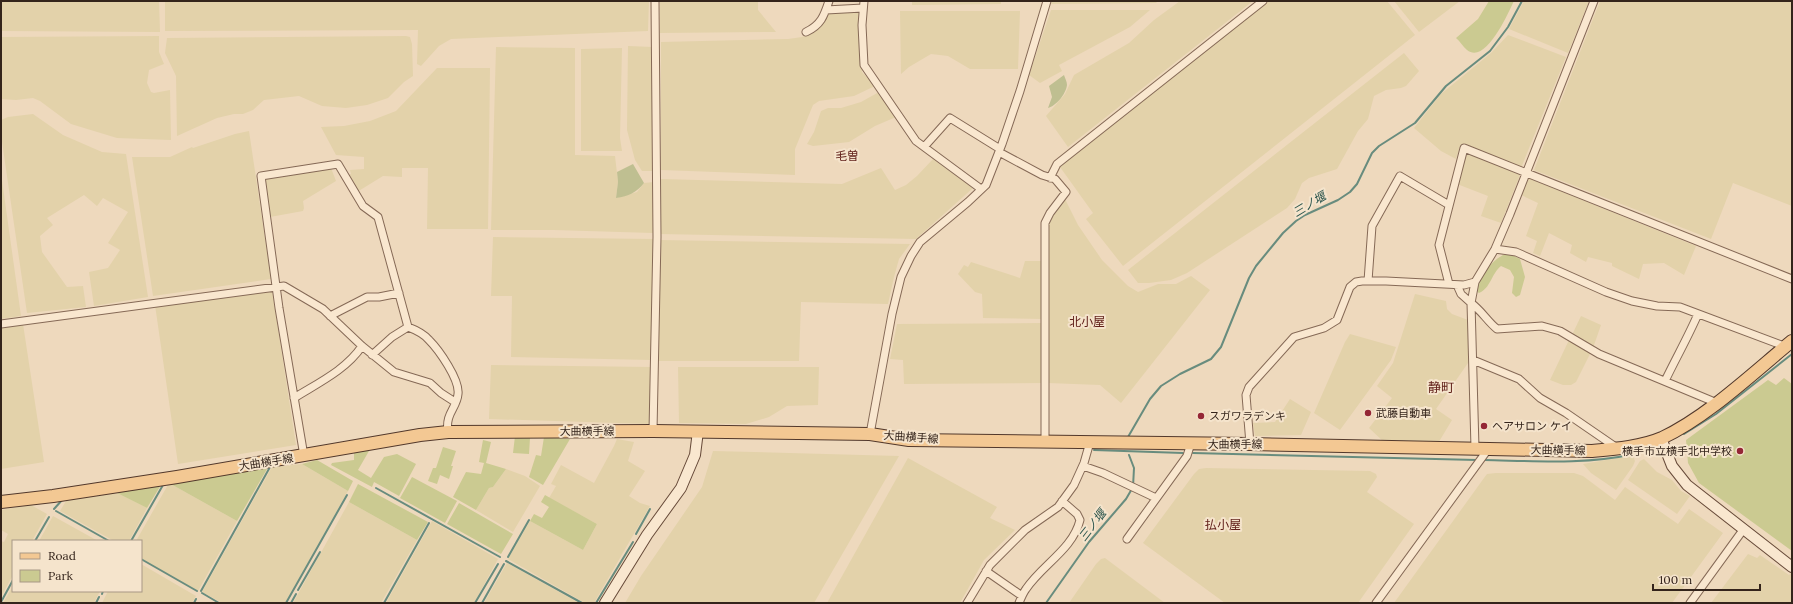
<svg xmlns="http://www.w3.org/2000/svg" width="1793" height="604" viewBox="0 0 1793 604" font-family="Lora,'Noto Sans JP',serif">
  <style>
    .farmland { fill: #e3d2aa }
    .green { fill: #cbca91 }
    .cemetery { fill: #bfbf91 }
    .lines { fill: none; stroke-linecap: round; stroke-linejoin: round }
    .stream { stroke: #688c7e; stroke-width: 2 }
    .street-casing { stroke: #856956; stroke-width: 9 }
    .secondary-casing { stroke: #674a39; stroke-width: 12 }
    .primary-casing { stroke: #52382b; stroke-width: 14 }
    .street { stroke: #f9e7cf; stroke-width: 7 }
    .secondary { stroke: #f9e7cf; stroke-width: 10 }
    .primary { stroke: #f3c893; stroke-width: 12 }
    .poi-dot { fill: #942635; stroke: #f5e4cc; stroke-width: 1.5 }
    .labels { text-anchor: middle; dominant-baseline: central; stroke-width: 4; stroke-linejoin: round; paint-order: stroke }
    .poi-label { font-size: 11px; fill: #34241b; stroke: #f5e4cc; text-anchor: start }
    .street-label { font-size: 11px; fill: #34241b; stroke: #f5e4cc }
    .neighbourhood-label { font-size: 12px; fill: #61201a; stroke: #f5e4cc }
    .water-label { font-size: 12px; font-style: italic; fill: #2a544c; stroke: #f5e4cc }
    .quarter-label { font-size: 13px; fill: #61201a; stroke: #f5e4cc }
  </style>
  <rect width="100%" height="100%" fill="#eed9bd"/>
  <!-- farmland -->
  <path class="farmland" d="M1,1H159L160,32L1,31Z
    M165,1H649L648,31L451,39L439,46L421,66L417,64L418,30L165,31Z
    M660,1H758V10L776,32L660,33Z
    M912,1H1001V4L912,5Z
    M1052,1H1158L1156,3L1051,4Z
    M1180,1H1253L1068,147L1046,116L1065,94L1074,75L1129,43L1154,20Z
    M1268,1H1387L1415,35L1123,266L1086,219L1093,213L1060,167Z
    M1394,1H1460L1419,32Z
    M1524,1H1589L1568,53L1509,29Z
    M1600,1H1792V206L1733,183L1711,239L1534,170Z
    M1051,10H1150L1130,27L1059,65L1062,71L1040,83L1029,75Z
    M900,11H1020L1018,69H970L948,56L931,54L909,67L901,74Z
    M860,12L862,72L875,86L854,96L819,101L813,105L795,149V175L661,170V42L788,39L802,37L816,30L824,23L828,13Z
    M1508,35L1566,57L1521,168L1461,144L1456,159L1441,151L1414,128L1441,94L1491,53Z
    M159,36V52L164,64L149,70L147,83L151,92L154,93L170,90L171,140L117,138L71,124L40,101L33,98L16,100L1,99V37Z
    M406,36L410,37L412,44L413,76L404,82L388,98L367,105L346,108L322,106L299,96L264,100L253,110L243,114H234L217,118L177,136L176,76L165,53L167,38Z
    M628,46L653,47L652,171H642L635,160L627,130Z
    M496,47L575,48V155L615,156L618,182L616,198L637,192L644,183L654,182L653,233L554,230H491Z
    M622,48L620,138L622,151H581V49Z
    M1404,53L1419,71L1406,86L1401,88L1386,90L1374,96L1368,119L1358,131L1337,169L1309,178L1302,183L1295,199L1287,208L1187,273L1171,280L1149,283H1138L1128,270Z
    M437,68H490L488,229H427L428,168H402V177L383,176L357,192L348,175L351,174L350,170L364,169V157L336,155L321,127L344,126L370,121L396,111Z
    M879,92L896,117L875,126L849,142L813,146L807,144L814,132L821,111L828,108H841L861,102Z
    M33,114L63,135L102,152L126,154L148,297L94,306L89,272L108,268L120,250L108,243L128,212L103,198L97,206L84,195L47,218L53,225L40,236L42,252L67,287L83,286L86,307L27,313L1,135V120L8,117Z
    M249,131L271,279L153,296L132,157H170L192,147L193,148L235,134Z
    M1466,152L1520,175L1501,223L1481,216L1488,196L1457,184Z
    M933,159L973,188L916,239L659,234L660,179L842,184L881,168L895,190L906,185L917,176Z
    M331,168L336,181L303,201L304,208L303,211L270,217L265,178Z
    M1,173L21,316L1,319Z
    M1528,178L1696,246L1684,275L1664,263L1643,264L1639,279L1612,266V263L1588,257L1586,262L1570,253L1572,245L1549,233L1540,256L1533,253L1537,241L1526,236L1538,203L1521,195Z
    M1065,199L1078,225L1102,260L1128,286L1138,292L1158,284H1176L1191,276L1210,290L1121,403L1100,385L1048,383L1047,224L1060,203Z
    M493,237L653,239L652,360L511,357L512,296H491Z
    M659,240L910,244L899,259L894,277L888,304L801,302L799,361H657Z
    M1025,261H1043L1042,319L983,318L982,294L975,292L958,274L964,265L968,267L971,262L1020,278Z
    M272,290L296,445L178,464L155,305Z
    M1415,294L1446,301L1447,309L1452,314L1468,320V363L1436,409L1452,420L1437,445L1385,443L1369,428L1392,398L1377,386L1393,363Z
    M1581,316L1601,325L1593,348L1572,335Z
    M1042,323L1043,383L904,384L903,360L890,359L897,324Z
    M23,324L44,462L1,469V327Z
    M1350,334L1396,347L1391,360L1340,430L1314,413L1345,342Z
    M1569,340L1591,352L1576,382L1571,385H1563L1550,380Z
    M491,365L652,367L649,424L489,419Z
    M678,367H819L818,405L787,406L769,417L746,424L679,423Z
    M1290,399L1311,412L1301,435L1255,436L1253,423L1275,422Z
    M617,439L634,442L628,461L645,471L629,496L640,503L650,506L594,603H585L508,559L530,521L583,550L597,524L549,498L556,486L551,484L561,465L594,483L614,446Z
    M713,451L899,456L814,603H625L641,576L702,487Z
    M1630,456H1633L1635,461L1633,466L1616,490L1591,473L1583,464Z
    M908,458L997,507L990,518L1015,530L984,560L960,603H827Z
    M1644,459L1657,472L1672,480L1681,491L1690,496L1677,514L1628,480L1640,461Z
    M302,464L348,491L285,603H222L202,592L272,467Z
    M1206,468L1370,471L1376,474L1377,477L1367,492L1414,524L1358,603H1225L1143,543L1194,474L1199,469Z
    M506,469L525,476L540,486L513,532L476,510L489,488L493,487Z
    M1496,473H1574L1583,476L1615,500L1625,487L1678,524L1689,509L1723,533L1672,603H1394L1484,478L1487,474Z
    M169,483L237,521L198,591L141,559V541H136Z
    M117,493L147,508L129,541H114L60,511L66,501Z
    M349,502L417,540L381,603H293Z
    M31,505L47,514L32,541H13V575L1,597V541L4,542L8,534L1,530V510Z
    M53,516L98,541H39Z
    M432,521L498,559L474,603H386Z
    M1748,554L1757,558L1760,555L1789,575L1792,572V603H1711Z
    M1105,558L1165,603H1069L1096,564L1101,559Z
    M507,563L579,603H484Z
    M141,564L196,596L192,603H102L108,591H141Z
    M13,586V591H100L94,603H3Z"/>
  <!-- green -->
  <path class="green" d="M1489,1H1514C1508,13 1486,65 1467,50C1463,47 1460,41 1456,38L1478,19Z
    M1503,255H1512L1520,259L1525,277L1520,295L1516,297L1512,293L1514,277L1510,270L1501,266C1491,274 1491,288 1479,293L1476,291C1482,276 1488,263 1503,255Z
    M1784,378L1792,384V551L1699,483L1688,463L1686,440L1768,380L1776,385Z
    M515,436L530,438L529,454L513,453Z
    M544,437L570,439L543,485L529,477L536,455L541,456Z
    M483,440L491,442L486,463L506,469L493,487L489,488L476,510L453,497L466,472L481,474L484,463L479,462Z
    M443,447L456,451L451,466H453L449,479L440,475L437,484L428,481L433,468H436Z
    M363,450L369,451L358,470L371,478L384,457L397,454L416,464L399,496L374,482L372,487L331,465L332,463L354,460V453Z
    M317,460L353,481L348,491L302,464Z
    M266,468L267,469L237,521L169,483Z
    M412,477L457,501L445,523L400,498Z
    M358,484L428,522L417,540L349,502Z
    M161,485L147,508L117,493Z
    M545,495L597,524L583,550L530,521L534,514L542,518L549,507L541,502Z
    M459,503L513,534L501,554L447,524Z"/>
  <!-- cemetery -->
  <path class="cemetery" d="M1064,75C1065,78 1067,82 1067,85C1066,94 1056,106 1048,108L1052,97L1049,86Z
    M633,164L644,183C636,193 629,196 616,198L618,182L617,172Z"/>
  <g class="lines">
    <!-- stream -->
    <path class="stream" d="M1684,434L1716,414L1792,354
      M1128,437L1150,399L1161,386L1180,374L1211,359L1221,347L1249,278L1256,266L1283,233L1296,221L1305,215L1338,200L1350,192L1357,184L1372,153L1379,146L1415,123L1446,86L1490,51L1508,27L1522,1
      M1094,450L1183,453
      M1193,453L1477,460
      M1484,460C1534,461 1585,465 1634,454
      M376,488L500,557
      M54,509L63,499
      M56,511L109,541
      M636,534L650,509
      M35,541L49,517
      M131,541L163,485
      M508,557L529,520
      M141,559L197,591
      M506,561L582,603
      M298,590L320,552
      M201,591L270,467
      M202,593L219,603
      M102,594L103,591
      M1,602L13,580
      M96,603L99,597
      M194,603L196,599
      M286,603L347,495
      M291,603L296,594
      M384,603L429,523
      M475,603L498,564
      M482,603L504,564
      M596,603L633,542
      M1046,603L1089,542L1126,499L1133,487L1134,468L1129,455"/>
    <!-- street casing -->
    <g class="street-casing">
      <path id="street" d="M864,1L862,25L864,65L916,141L981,189
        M826,10L863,8
        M806,32C821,25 824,16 829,1
        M924,147L950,118L1000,149
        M999,152L1042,175L1055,179L1066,192L1050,213L1045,223V440
        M1050,178L1057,164L1263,1
        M1495,249L1516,252L1606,292L1632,301L1657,306L1680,307L1784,346
        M1368,281L1372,226L1400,176L1449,205
        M1475,282L1471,303C1482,311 1487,321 1497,329L1542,326L1560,331L1599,354L1717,403
        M1449,284L1439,245L1464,148L1792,279
        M1457,285L1461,294L1471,303L1475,448
        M330,316L367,297H379L399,293
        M1,324L284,286L323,309L362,346L394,372L430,383L441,393L455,402
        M372,355L392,337L408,327
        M1473,360L1519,379L1540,398L1566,413L1617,448
        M1665,381C1676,358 1688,337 1698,314
        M294,398C318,383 346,370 362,346
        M653,431L657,237L655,1
        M870,434L892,314L901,277L911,256L920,242L968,202L986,185L1002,144L1020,91L1047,1
        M1250,444L1246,395L1249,387L1294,337L1324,328L1337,320L1350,287L1356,282L1362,281H1386L1464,285L1475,282L1495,249L1510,214L1594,1
        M304,456L279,308L261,176L338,164L363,206L378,217L408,327C416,330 424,334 429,340C439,350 460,380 458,394C457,408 445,413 448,432
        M1083,466L1103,473L1156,498
        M1127,539L1187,456L1191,443
        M986,571L1022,596
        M967,603L990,565L1025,530L1058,507L1074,485L1084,463L1090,442
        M1019,603C1021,598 1023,593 1026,589C1042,565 1073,549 1080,520L1077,514L1062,501
        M1376,603L1489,448
        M1690,603L1743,530"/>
    </g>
    <!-- secondary casing -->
    <g class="secondary-casing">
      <path id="secondary" d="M1661,438L1672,466L1687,485L1792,567
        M605,603L647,535L681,488L695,455L698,431"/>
    </g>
    <!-- primary casing -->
    <g class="primary-casing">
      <path id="primary" d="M1,502L53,496L177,477L420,435L448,432L653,431L870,434L909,440L1250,444L1592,451C1615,449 1641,447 1662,438C1707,417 1753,373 1792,341"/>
    </g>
    <!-- street -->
    <use href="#street" class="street"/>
    <!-- secondary -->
    <use href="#secondary" class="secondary"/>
    <!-- primary -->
    <use href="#primary" class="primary"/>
  </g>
  <!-- markers -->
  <g class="poi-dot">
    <circle cx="1368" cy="413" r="4"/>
    <circle cx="1201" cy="416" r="4"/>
    <circle cx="1484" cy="426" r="4"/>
    <circle cx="1740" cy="451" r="4"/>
  </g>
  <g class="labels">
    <!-- poi labels -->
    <g class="poi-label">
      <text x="1376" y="413">武藤自動車</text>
      <text x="1209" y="416">スガワラデンキ</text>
      <text x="1492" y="426">ヘアサロン ケイ</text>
      <text x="1732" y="451" text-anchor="end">横手市立横手北中学校</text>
    </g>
    <!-- street labels -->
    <g class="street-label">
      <text x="587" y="431">大曲横手線</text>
      <text transform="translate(911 437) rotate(4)">大曲横手線</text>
      <text x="1235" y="444">大曲横手線</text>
      <text transform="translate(1558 450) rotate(1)">大曲横手線</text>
      <text transform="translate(266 462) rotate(-9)">大曲横手線</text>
    </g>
    <!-- neighbourhood labels -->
    <g class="neighbourhood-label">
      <text x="847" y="155">毛曽</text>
      <text x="1087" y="321">北小屋</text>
      <text x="1223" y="524">払小屋</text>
    </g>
    <!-- water labels -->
    <g class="water-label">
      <text transform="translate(1309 204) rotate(-31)">三ノ堰</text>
      <text transform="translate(1092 525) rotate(-52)">三ノ堰</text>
    </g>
    <!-- quarter labels -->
    <g class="quarter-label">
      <text x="1441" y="387">静町</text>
    </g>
  </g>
  <!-- border -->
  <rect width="1793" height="604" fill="none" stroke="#34241b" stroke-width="4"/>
  <!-- legend -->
  <rect x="12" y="540" width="130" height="52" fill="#f5e4cc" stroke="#a89785"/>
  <rect x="20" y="553" width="20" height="6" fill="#f3c893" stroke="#a89785"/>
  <text x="48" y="560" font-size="12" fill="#34241b">Road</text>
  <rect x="20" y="570" width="20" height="12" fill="#cbca91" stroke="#a89785"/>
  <text x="48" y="580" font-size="12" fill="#34241b">Park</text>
  <!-- scale -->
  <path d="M1653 584v6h107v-6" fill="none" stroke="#34241b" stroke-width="2"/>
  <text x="1659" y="584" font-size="12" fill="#34241b" stroke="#f5e4cc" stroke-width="3" paint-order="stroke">100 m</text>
</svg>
